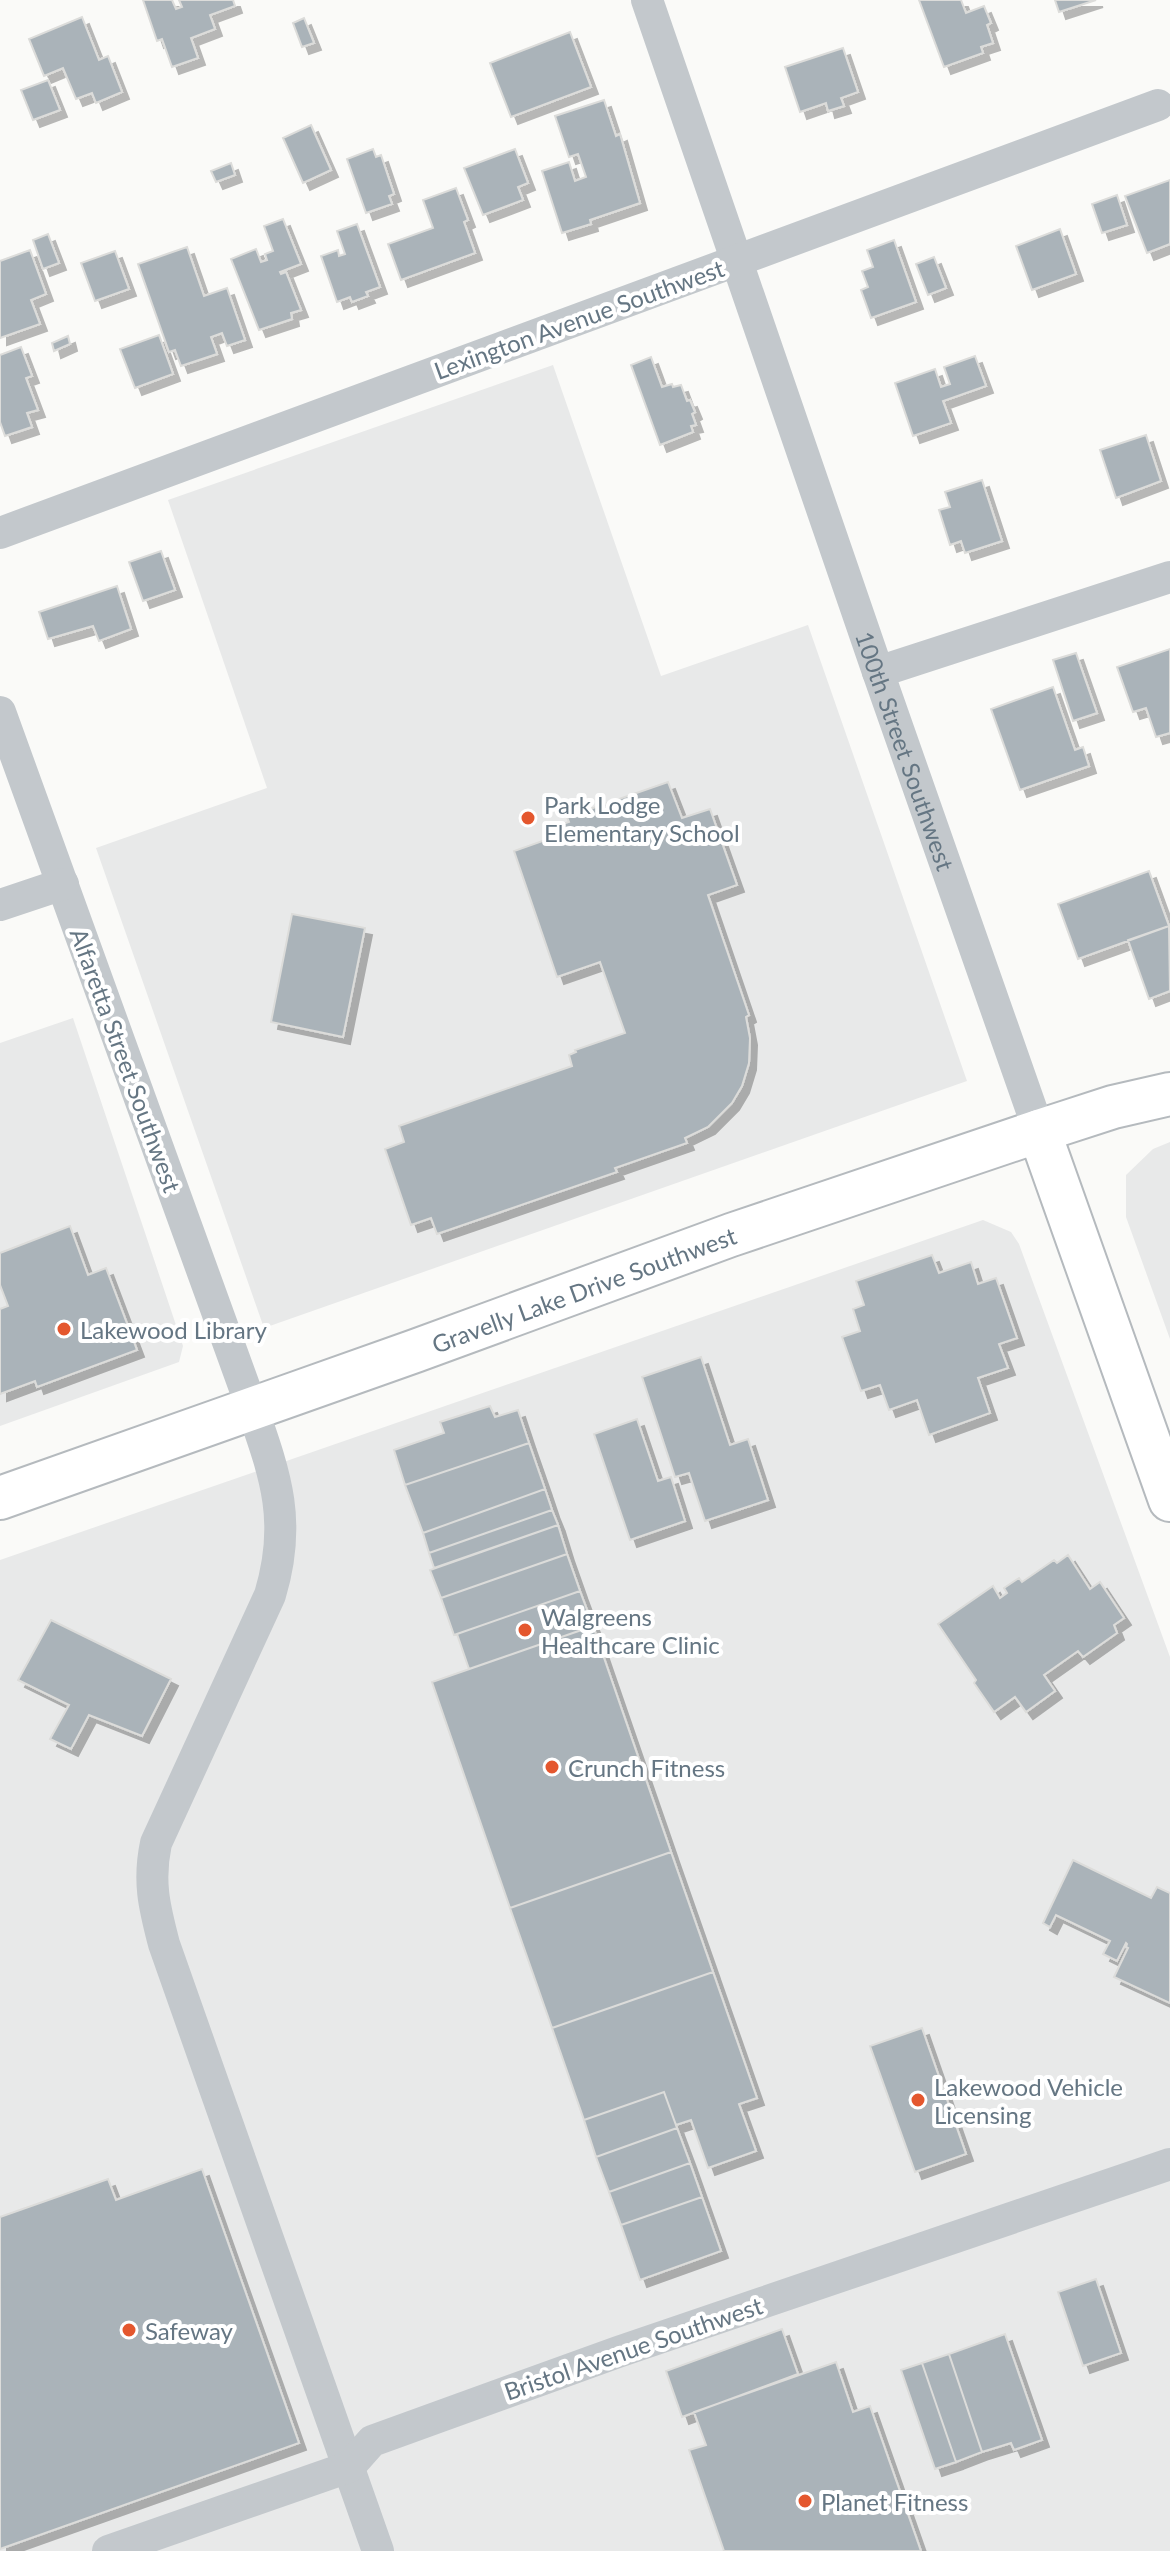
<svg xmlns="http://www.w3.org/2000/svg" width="1170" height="2551" viewBox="0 0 1170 2551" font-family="Lato,sans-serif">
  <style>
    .built { fill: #e8e9e9 }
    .building { fill: #aab3b9; stroke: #dcdcda; stroke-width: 2; filter: url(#shadow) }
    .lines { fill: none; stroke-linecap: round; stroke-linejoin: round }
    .major-casing { stroke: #b5babe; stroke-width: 46 }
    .minor { stroke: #c3c8cc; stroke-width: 32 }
    .major { stroke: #fff; stroke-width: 42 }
    .poi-dot { fill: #e4572e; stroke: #fff; stroke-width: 3 }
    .labels { text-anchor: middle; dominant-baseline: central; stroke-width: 8; stroke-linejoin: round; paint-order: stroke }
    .street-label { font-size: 24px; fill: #657683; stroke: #fff }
    .poi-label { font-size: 24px; fill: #657683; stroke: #fff; text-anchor: start }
  </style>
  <defs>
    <filter id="shadow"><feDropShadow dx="7" dy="7" stdDeviation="0" flood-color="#0004"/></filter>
  </defs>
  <rect width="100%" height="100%" fill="#fafaf8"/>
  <!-- built -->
  <path class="built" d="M553,365L661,676L808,625L967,1081L264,1328L96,848L267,788L168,500Z
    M73,1018L183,1346L179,1362L0,1426V1043Z
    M1170,1142V1339L1126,1217V1175L1153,1149Z
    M983,1220L1011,1232L1019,1244L1170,1657V2551H0V1560Z"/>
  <!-- building -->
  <path class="building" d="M143,0H172L176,9L182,7L179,0H233L235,6L210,15L215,29L191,38L198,58L172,67L162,39L157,41Z
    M919,0H961L966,13L984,6L991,23L987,25L993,43L981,47L983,53L944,67Z
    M1055,0H1096L1059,12Z
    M82,17L99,60L108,56L122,92L96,103L92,93L76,99L63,68L44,76L29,39Z
    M304,18L314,43L302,47L293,23Z
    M570,32L591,87L511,117L490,63Z
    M843,48L858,92L841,98L844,106L828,111L826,103L800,112L785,67Z
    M48,80L60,110L33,120L21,90Z
    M604,100L616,136L620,134L640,203L590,220L591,224L562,233L542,171L569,162L575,181L586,177L578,154L569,157L555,116Z
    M311,125L331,170L303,183L283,138Z
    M373,149L376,157L381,155L394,194L389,196L392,204L366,213L347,159Z
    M515,149L528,183L518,187L523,200L483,215L464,168Z
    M231,163L235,175L216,182L211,171Z
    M1170,180V244L1147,253L1125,196Z
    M456,188L468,220L464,222L475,253L401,280L388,244L433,228L423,200Z
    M1117,195L1127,225L1102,233L1092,204Z
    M283,219L301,264L280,272L281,274L286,272L301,310L291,313L292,319L259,330L231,259L256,249L261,262L267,260L265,254L273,251L264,226Z
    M357,224L380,287L366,292L368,296L352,302L350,297L337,302L321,256L338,250L339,256L345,254L337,231Z
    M1060,229L1076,274L1032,290L1016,246Z
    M48,234L59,263L43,269L33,240Z
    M894,240L916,302L871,318L861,290L868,287L862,271L873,267L867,250Z
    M187,247L204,296L227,288L245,340L227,346L222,333L211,337L217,354L181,366L175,350L169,352L138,264Z
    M30,250L46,294L31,300L40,324L0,338V261Z
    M115,251L129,289L95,301L81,263Z
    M934,257L946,288L928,295L916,264Z
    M159,335L173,374L135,388L120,349Z
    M68,336L70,344L54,351L52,343Z
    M21,347L32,376L26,378L38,410L27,413L32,427L5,436L0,422V355Z
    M975,356L986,386L943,401L951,423L913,436L895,383L935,369L941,387L950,384L944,367Z
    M651,357L662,387L672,384L673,387L681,385L687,401L690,400L695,412L692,414L696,425L691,426L693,432L660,445L631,365Z
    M1146,435L1161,481L1116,498L1100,450Z
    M982,480L1002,541L965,553L961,541L950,545L939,510L950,507L945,492Z
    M161,551L175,590L143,601L129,562Z
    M117,586L131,629L99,641L93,626L48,639L39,612Z
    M1170,649V733L1156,737L1146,708L1133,712L1117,667Z
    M1076,653L1097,713L1073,721L1053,660Z
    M1053,687L1075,750L1083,747L1089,766L1020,790L991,709Z
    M668,782L682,818L710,809L737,885L708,895L749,1015L746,1017L750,1038L749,1063L742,1086L732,1103L708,1127L685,1138L687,1143L615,1168L617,1172L437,1234L431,1218L411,1225L385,1149L404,1142L399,1126L572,1066L569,1055L576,1052L575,1050L625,1033L600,962L557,977L514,851L557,836L554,827L569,822L567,817Z
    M1149,871L1169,926L1078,959L1058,904Z
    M292,914L365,928L343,1037L271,1022Z
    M1169,926L1170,991L1149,999L1128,940Z
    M70,1226L88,1275L106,1268L137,1350L37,1387L35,1381L0,1394V1309L8,1306L0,1285V1253Z
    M932,1255L939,1273L971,1262L978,1284L996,1278L1017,1338L999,1344L1008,1368L978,1378L990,1413L929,1435L917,1400L889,1410L880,1385L861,1391L842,1337L860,1331L853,1309L864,1305L856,1281Z
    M701,1357L730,1445L748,1439L768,1500L705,1521L689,1473L675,1477L642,1377Z
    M490,1406L495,1417L518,1410L529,1443L405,1485L394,1450L444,1433L440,1422Z
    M637,1419L658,1481L671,1477L685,1521L630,1540L594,1434Z
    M529,1443L545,1489L423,1533L405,1485Z
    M545,1489L552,1510L429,1553L423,1533Z
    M552,1510L558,1525L434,1568L429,1553Z
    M558,1525L567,1554L441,1598L430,1570Z
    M567,1554L580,1591L454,1635L441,1598Z
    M1068,1555L1090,1589L1100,1582L1124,1618L1114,1625L1117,1633L1083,1657L1078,1651L1044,1675L1055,1691L1026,1712L1015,1697L994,1712L974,1683L976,1680L938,1624L993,1586L1000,1598L1007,1593L1004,1588L1019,1578L1022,1582L1054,1560L1057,1563Z
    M580,1591L593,1626L469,1669L457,1634Z
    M51,1620L171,1679L142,1736L89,1715L71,1749L50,1739L69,1705L18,1680Z
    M593,1626L671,1852L510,1908L432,1682Z
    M671,1852L713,1972L552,2028L510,1908Z
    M1073,1860L1151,1898L1157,1887L1170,1893V2003L1114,1977L1128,1948L1126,1947L1127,1944L1126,1943L1117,1961L1103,1954L1110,1941L1056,1915L1050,1927L1043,1923Z
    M713,1972L757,2098L739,2104L756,2151L708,2168L691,2120L676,2125L664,2092L584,2120L552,2028Z
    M922,2028L966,2154L915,2172L870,2046Z
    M664,2092L677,2128L596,2157L584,2120Z
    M677,2128L690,2163L609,2192L596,2157Z
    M690,2163L702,2197L621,2225L609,2192Z
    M202,2169L299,2443L0,2549V2217L108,2179L116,2200Z
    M702,2197L721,2251L640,2280L621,2225Z
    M1096,2279L1121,2353L1083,2366L1058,2292Z
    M782,2329L798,2374L682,2417L666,2371Z
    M1005,2334L1042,2440L1014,2450L1011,2443L982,2452L949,2354Z
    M949,2354L982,2452L956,2462L922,2363Z
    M836,2362L853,2412L870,2406L921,2551H724L689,2450L706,2445L694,2412Z
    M922,2363L956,2462L935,2469L901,2370Z"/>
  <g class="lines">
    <!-- major casing -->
    <g class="major-casing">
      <g id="major">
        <path d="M1039,1131L1170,1500"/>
        <path id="s2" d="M0,1498L415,1351L731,1235L1039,1131L1113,1107L1170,1094"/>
      </g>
    </g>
    <!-- minor -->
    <g class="minor">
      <path id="s1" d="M647,0L878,672L1039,1131"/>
      <path d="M0,533L1158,105"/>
      <path d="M878,672L1170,577"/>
      <path d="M0,712L252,1408C276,1477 292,1522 270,1595L156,1843C148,1881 154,1906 164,1944L378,2551"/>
      <path d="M0,905L63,884"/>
      <path d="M108,2551L349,2467L372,2441L618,2352L1170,2164"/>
    </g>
    <!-- major -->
    <use href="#major" class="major"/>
  </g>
  <!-- markers -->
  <g class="poi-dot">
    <circle cx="528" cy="818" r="8"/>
    <circle cx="64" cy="1329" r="8"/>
    <circle cx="525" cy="1630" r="8"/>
    <circle cx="552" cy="1767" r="8"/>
    <circle cx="918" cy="2100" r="8"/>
    <circle cx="129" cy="2330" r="8"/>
    <circle cx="805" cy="2501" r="8"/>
  </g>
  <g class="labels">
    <!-- street labels -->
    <g class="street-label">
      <text transform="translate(579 319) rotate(-20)">Lexington Avenue Southwest</text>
      <text stroke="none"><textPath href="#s1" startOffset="794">100th Street Southwest</textPath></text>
      <text transform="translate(126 1060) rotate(70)">Alfaretta Street Southwest</text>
      <text stroke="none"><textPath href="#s2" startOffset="620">Gravelly Lake Drive Southwest</textPath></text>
      <text transform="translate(633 2348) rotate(-19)">Bristol Avenue Southwest</text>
    </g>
    <!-- poi labels -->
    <g class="poi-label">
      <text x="544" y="804">Park Lodge<tspan x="544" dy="28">Elementary School</tspan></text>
      <text x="80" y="1329">Lakewood Library</text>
      <text x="541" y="1616">Walgreens<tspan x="541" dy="28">Healthcare Clinic</tspan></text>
      <text x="568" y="1767">Crunch Fitness</text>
      <text x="934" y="2086">Lakewood Vehicle<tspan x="934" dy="28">Licensing</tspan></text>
      <text x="145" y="2330">Safeway</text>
      <text x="821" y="2501">Planet Fitness</text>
    </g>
  </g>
</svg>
